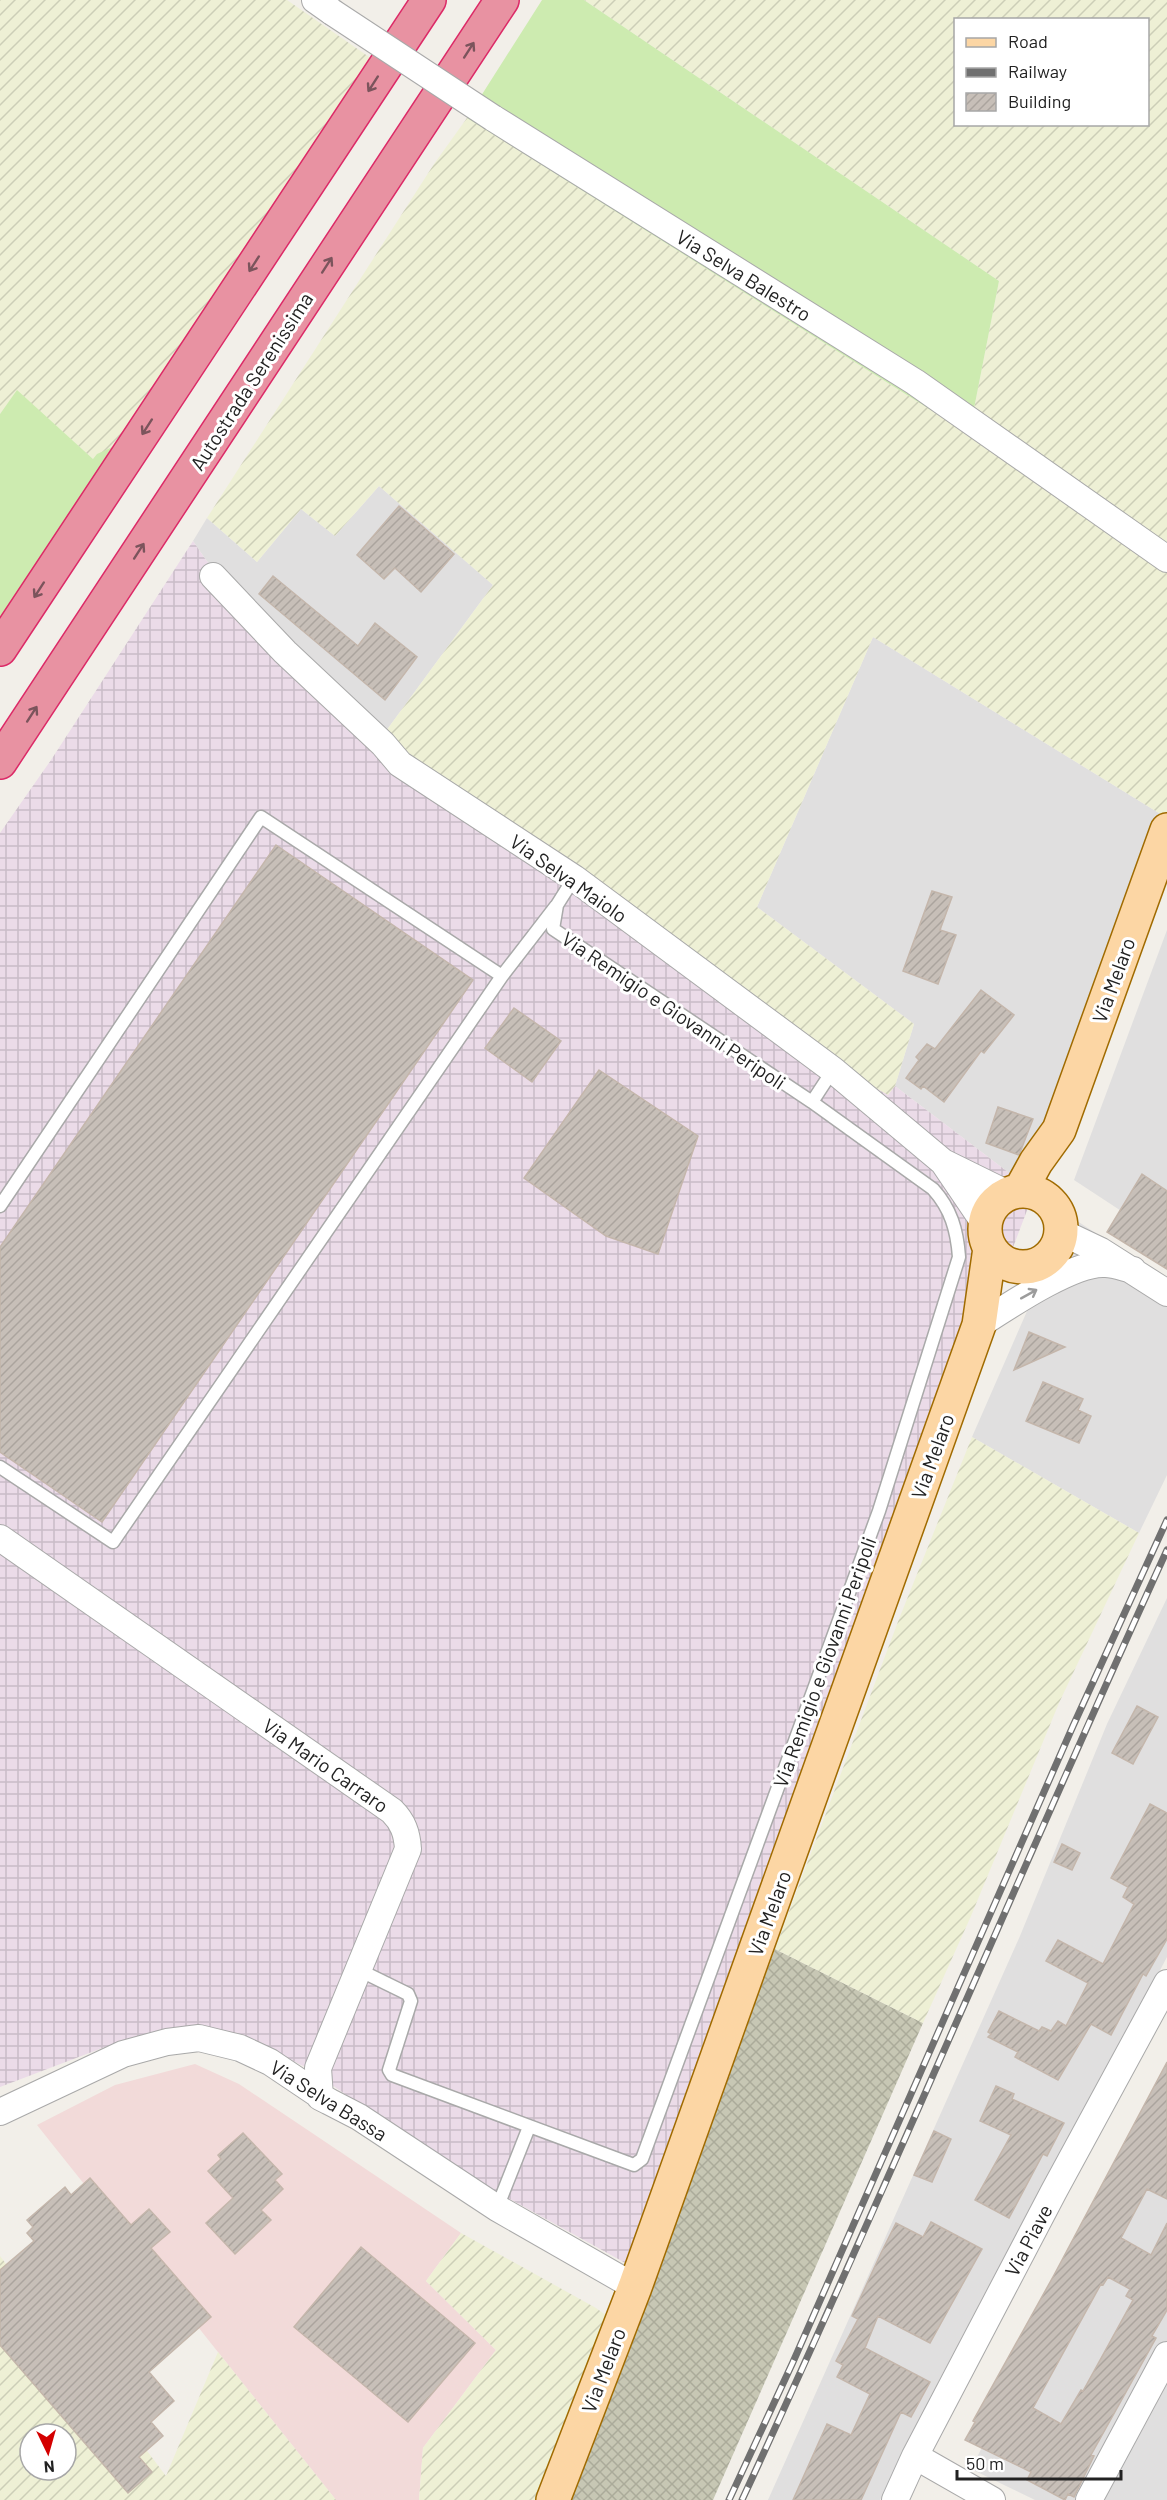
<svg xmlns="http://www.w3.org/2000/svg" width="1167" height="2500" viewBox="0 0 1167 2500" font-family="Barlow,sans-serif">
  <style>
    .residential { fill: #e0dfdf }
    .commercial { fill: #f2dad9 }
    .industrial { fill: url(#industrial-grid) }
    .construction { fill: url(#construction-cross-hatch) }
    .farmland { fill: url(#farmland-furrows); fill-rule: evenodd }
    .grass { fill: #cdebb0 }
    .building { fill: url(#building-hatch); stroke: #c4b6ab; stroke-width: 1.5; fill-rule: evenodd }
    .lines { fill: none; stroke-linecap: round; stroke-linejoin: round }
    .lane-casing { stroke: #a9a9a9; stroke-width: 15 }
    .street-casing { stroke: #a9a9a9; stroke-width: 28 }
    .primary-casing { stroke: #a06b00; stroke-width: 36 }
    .highway-casing { stroke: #dc2a67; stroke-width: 36 }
    .lane { stroke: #fff; stroke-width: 12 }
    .street { stroke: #fff; stroke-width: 26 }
    .primary { stroke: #fcd6a4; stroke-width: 33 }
    .highway { stroke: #e892a2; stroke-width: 33 }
    .rail-casing { stroke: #707070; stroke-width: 7 }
    .rail { stroke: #fff; stroke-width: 4.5; stroke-dasharray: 14; stroke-linecap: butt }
    .street-bridge-casing { stroke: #a9a9a9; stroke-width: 28; stroke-linecap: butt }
    .street-bridge { stroke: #fff; stroke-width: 26 }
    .oneway { stroke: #7b545c }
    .oneway2 { stroke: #9c9c9c }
    .labels { text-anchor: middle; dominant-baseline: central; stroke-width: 6; stroke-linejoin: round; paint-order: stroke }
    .street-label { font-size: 20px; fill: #222; stroke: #fff }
  </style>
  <defs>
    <pattern id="industrial-grid" width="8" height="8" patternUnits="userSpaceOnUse" patternTransform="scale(1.5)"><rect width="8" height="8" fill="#ebdbe8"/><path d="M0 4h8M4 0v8" fill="none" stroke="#c9bcc7"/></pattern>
    <pattern id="construction-cross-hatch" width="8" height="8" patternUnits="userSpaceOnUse" patternTransform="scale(1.5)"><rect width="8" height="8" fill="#c7c7b4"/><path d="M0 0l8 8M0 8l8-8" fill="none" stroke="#abab9a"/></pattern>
    <pattern id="farmland-furrows" width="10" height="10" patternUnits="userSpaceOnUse" patternTransform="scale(1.5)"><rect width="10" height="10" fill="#eef0d5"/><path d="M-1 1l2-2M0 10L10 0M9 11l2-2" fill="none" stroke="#ccceb7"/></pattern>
    <pattern id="building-hatch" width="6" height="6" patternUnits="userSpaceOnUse" patternTransform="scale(1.5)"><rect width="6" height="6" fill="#c7bfb8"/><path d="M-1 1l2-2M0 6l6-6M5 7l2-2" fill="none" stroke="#aba49e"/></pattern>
  </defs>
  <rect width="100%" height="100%" fill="#f2efe9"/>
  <!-- residential -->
  <path class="residential" d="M379,486L493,585L386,731L279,641L206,560L193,541L207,518L257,562L301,509L335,536Z
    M873,637L1167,818L1037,1184L1017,1179L895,1086L914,1024L757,907Z
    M1167,930V1241L1074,1180Z
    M1062,1211L1167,1280V1475L1139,1533L972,1437L1031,1302Z
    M1167,1598V1957L880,2500H768L1020,1936L1107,1724Z
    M1167,2082V2500H1035L971,2469Z"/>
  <!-- commercial -->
  <path class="commercial" d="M195,2064L239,2084L461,2233L426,2281L496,2350L423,2448L419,2500H336L37,2125L115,2085Z"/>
  <!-- industrial -->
  <path class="industrial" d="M193,541L206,560L279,641L351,707L887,1094L895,1086L1017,1179L1037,1184L978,1340L638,2270L441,2161L309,2069L262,2045L230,2035L188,2026L105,2047L0,2087V833L51,760Z"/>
  <!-- construction -->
  <path class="construction" d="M775,1949L923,2023L713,2500H563L613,2378Z"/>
  <!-- farmland -->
  <path class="farmland" d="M0,0H287L372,59L119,444L93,459L17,391L0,414Z
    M584,0H1167V818L873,637L757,907L914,1024L895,1086L888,1095L719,999L401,763L386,731L493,585L379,486L335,536L301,509L257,562L207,518L434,164L467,118L969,434L999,281ZM956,20H1148V124H956Z
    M972,1437L1139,1533L1059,1703L971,1916L923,2023L775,1949L899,1619Z
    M461,2233L596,2308L618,2324L548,2500H419L423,2448L496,2350L426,2281Z
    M0,2256L166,2476L218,2352L336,2500H0ZM30,2434H66V2470H30Z"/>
  <!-- grass -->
  <path class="grass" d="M542,0H584L999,281L969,434L467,118Z
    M17,390L93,459L97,454L119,444L0,626V414Z"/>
  <!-- building -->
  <path class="building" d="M399,506L454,554L421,592L395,568L384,579L357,555Z
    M273,576L358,646L375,623L417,657L385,700L259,594Z
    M276,845L473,980L102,1522L0,1452V1247Z
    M932,891L952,897L940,930L956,935L938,984L903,971Z
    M981,990L1014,1015L984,1053L981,1051L944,1102L923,1086L921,1089L906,1078L919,1060L916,1057L927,1044L935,1049Z
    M514,1008L561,1041L532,1082L485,1048Z
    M599,1070L698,1136L658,1254L606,1236L524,1178Z
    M998,1107L1033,1119L1019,1155L986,1143Z
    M1142,1174L1167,1191V1269L1107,1232Z
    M1029,1332L1065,1347L1014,1370Z
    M1043,1382L1083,1399L1078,1410L1091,1416L1079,1443L1026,1421Z
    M1137,1706L1158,1717L1133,1764L1112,1753Z
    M1150,1804L1167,1813V1939L1146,1976L1143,1974L1111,2035L1091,2024L1058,2080L1015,2057L1018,2052L988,2037L991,2034L988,2032L999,2011L1039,2031L1042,2027L1051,2031L1058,2021L1066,2026L1088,1983L1046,1961L1058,1940L1103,1964L1134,1904L1123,1897L1128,1887L1111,1878Z
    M1062,1844L1080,1853L1072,1870L1054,1862Z
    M1167,2062V2199L1147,2189L1121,2238L1151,2255L1167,2223V2310L1152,2336L1156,2338L1091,2455L1094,2456L1074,2497L1068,2494L1065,2500L1027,2480L1031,2472L965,2440L975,2422L973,2421L1054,2275ZM1108,2277L1130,2289L1126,2296L1133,2300L1083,2391L1081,2390L1061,2424L1033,2408L1101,2284L1103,2285Z
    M996,2086L1014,2094L1012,2099L1064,2123L1047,2156L1043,2154L1009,2218L975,2200L1011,2135L980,2121Z
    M934,2131L951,2139L932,2182L914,2175Z
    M243,2133L282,2174L275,2180L283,2189L261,2210L271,2220L235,2254L206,2223L233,2198L208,2171L221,2159L218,2155Z
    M90,2178L131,2225L149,2209L170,2232L151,2248L211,2317L149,2372L174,2401L151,2422L163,2436L139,2457L152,2472L128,2493L0,2345V2270L34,2241L27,2233L33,2227L27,2220L65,2187L71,2195Z
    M931,2222L982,2249L930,2343L878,2316L865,2348L930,2382L911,2417L901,2412L861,2500H793L827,2424L851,2435L870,2394L837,2377L843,2365L836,2361L858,2319L852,2316L881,2253L896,2223L923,2237Z
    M361,2247L475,2343L408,2422L294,2327Z"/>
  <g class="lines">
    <!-- lane casing -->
    <g class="lane-casing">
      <path id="lane" d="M812,1102L833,1070
        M0,1206L261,817L502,976
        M0,1467L113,1542L502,976L556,906
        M359,1970L408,1994L411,2001L389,2070L392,2075L634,2165L642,2159L879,1511L959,1257C957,1230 951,1209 933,1189L812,1102L553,929L557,905L574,878
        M497,2208L529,2127"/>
    </g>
    <!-- street casing -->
    <g class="street-casing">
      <path id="street" d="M315,0L332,12
        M493,118L915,382L1167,559
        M213,576L285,652L383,744L400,764L574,878L833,1070L943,1162L1008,1194
        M943,1162L985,1224
        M1061,1232L1101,1251L1167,1293
        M979,1325C1007,1307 1073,1262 1105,1264C1114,1264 1124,1268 1133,1270
        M0,1538L392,1811C403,1822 407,1833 408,1849L318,2068L320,2097L328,2101
        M0,2112L123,2054L167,2042L199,2038L240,2048L270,2062L328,2101L359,2117L497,2208L635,2287
        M915,2456L992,2500
        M895,2500L915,2456L1054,2191L1167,1983
        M1089,2500L1167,2355"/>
    </g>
    <!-- primary casing -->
    <g class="primary-casing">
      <path id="primary" d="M1020,1191L1036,1162L1059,1130L1167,830
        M985 1229a38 38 0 1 1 76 0a38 38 0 1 1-76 0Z
        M553,2500L635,2287L979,1325L990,1248"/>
    </g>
    <!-- highway casing -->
    <g class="highway-casing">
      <path id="highway" d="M0,649L429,0
        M0,762L502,0"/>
    </g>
    <!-- lane -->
    <use href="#lane" class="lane"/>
    <!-- street -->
    <use href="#street" class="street"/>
    <!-- primary -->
    <use href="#primary" class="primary"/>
    <!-- highway -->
    <use href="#highway" class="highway"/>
    <!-- rail casing -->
    <g class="rail-casing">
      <path id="rail" d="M729,2500L793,2362L1073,1726L1167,1520
        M742,2500C888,2185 1023,1865 1167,1550"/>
    </g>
    <!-- rail -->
    <use href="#rail" class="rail"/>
    <!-- street-bridge casing -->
    <g class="street-bridge-casing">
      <path id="street-bridge" d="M332,12L493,118"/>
    </g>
    <!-- street-bridge -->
    <use href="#street-bridge" class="street-bridge"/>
  </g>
  <!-- one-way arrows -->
  <defs><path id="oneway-shaft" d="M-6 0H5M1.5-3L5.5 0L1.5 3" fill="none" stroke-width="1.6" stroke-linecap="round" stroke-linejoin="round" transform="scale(1.5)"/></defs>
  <g class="oneway">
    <use href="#oneway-shaft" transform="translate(469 50) rotate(-57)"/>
    <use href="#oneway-shaft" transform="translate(373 84) rotate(123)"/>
    <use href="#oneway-shaft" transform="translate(254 264) rotate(123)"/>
    <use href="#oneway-shaft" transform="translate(327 265) rotate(-57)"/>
    <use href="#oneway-shaft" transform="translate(147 427) rotate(123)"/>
    <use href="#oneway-shaft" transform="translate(139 551) rotate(-57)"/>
    <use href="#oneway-shaft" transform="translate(39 590) rotate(123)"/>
    <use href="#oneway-shaft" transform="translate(32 714) rotate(-57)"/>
  </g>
  <use class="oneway2" href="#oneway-shaft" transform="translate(1029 1294) rotate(-29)"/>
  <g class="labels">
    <!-- street labels -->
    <g class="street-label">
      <text transform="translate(744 275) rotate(32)">Via Selva Balestro</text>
      <text transform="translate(251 381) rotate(-57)">Autostrada Serenissima</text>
      <text transform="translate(569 878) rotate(35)">Via Selva Maiolo</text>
      <text transform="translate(1113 980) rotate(-70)">Via Melaro</text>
      <text transform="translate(674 1010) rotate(34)">Via Remigio e Giovanni Peripoli</text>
      <text transform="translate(932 1456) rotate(-70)">Via Melaro</text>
      <text transform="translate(824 1662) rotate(-70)">Via Remigio e Giovanni Peripoli</text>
      <text transform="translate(326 1765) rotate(35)">Via Mario Carraro</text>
      <text transform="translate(769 1913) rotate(-70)">Via Melaro</text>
      <text transform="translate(329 2100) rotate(32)">Via Selva Bassa</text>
      <text transform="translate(1028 2240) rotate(-62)">Via Piave</text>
      <text transform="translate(603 2370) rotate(-69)">Via Melaro</text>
    </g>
  </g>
  <!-- legend -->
  <rect x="954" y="18" width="195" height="108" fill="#ffffff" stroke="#a7a7a7" stroke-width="1.5"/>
  <rect x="966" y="38" width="30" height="9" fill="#fcd6a4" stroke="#a7a7a7" stroke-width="1.5"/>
  <text x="1008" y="48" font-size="18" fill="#222222">Road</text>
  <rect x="966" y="68" width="30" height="9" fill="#707070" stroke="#a7a7a7" stroke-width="1.5"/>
  <text x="1008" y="78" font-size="18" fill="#222222">Railway</text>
  <rect x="966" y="93" width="30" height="18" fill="url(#building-hatch)" stroke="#a7a7a7" stroke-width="1.5"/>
  <text x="1008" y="108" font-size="18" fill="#222222">Building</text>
  <!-- north arrow -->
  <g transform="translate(48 2452) rotate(175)"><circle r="28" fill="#ffffff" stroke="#a7a7a7" stroke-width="1.5"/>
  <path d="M0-4.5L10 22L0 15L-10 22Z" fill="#d40000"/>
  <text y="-9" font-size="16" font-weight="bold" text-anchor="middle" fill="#222222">N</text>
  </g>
  <!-- scale -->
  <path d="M957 2470v9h164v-9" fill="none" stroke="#222222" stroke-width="3"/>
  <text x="966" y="2470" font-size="18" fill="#222222" stroke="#ffffff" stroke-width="4.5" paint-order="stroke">50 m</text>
</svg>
